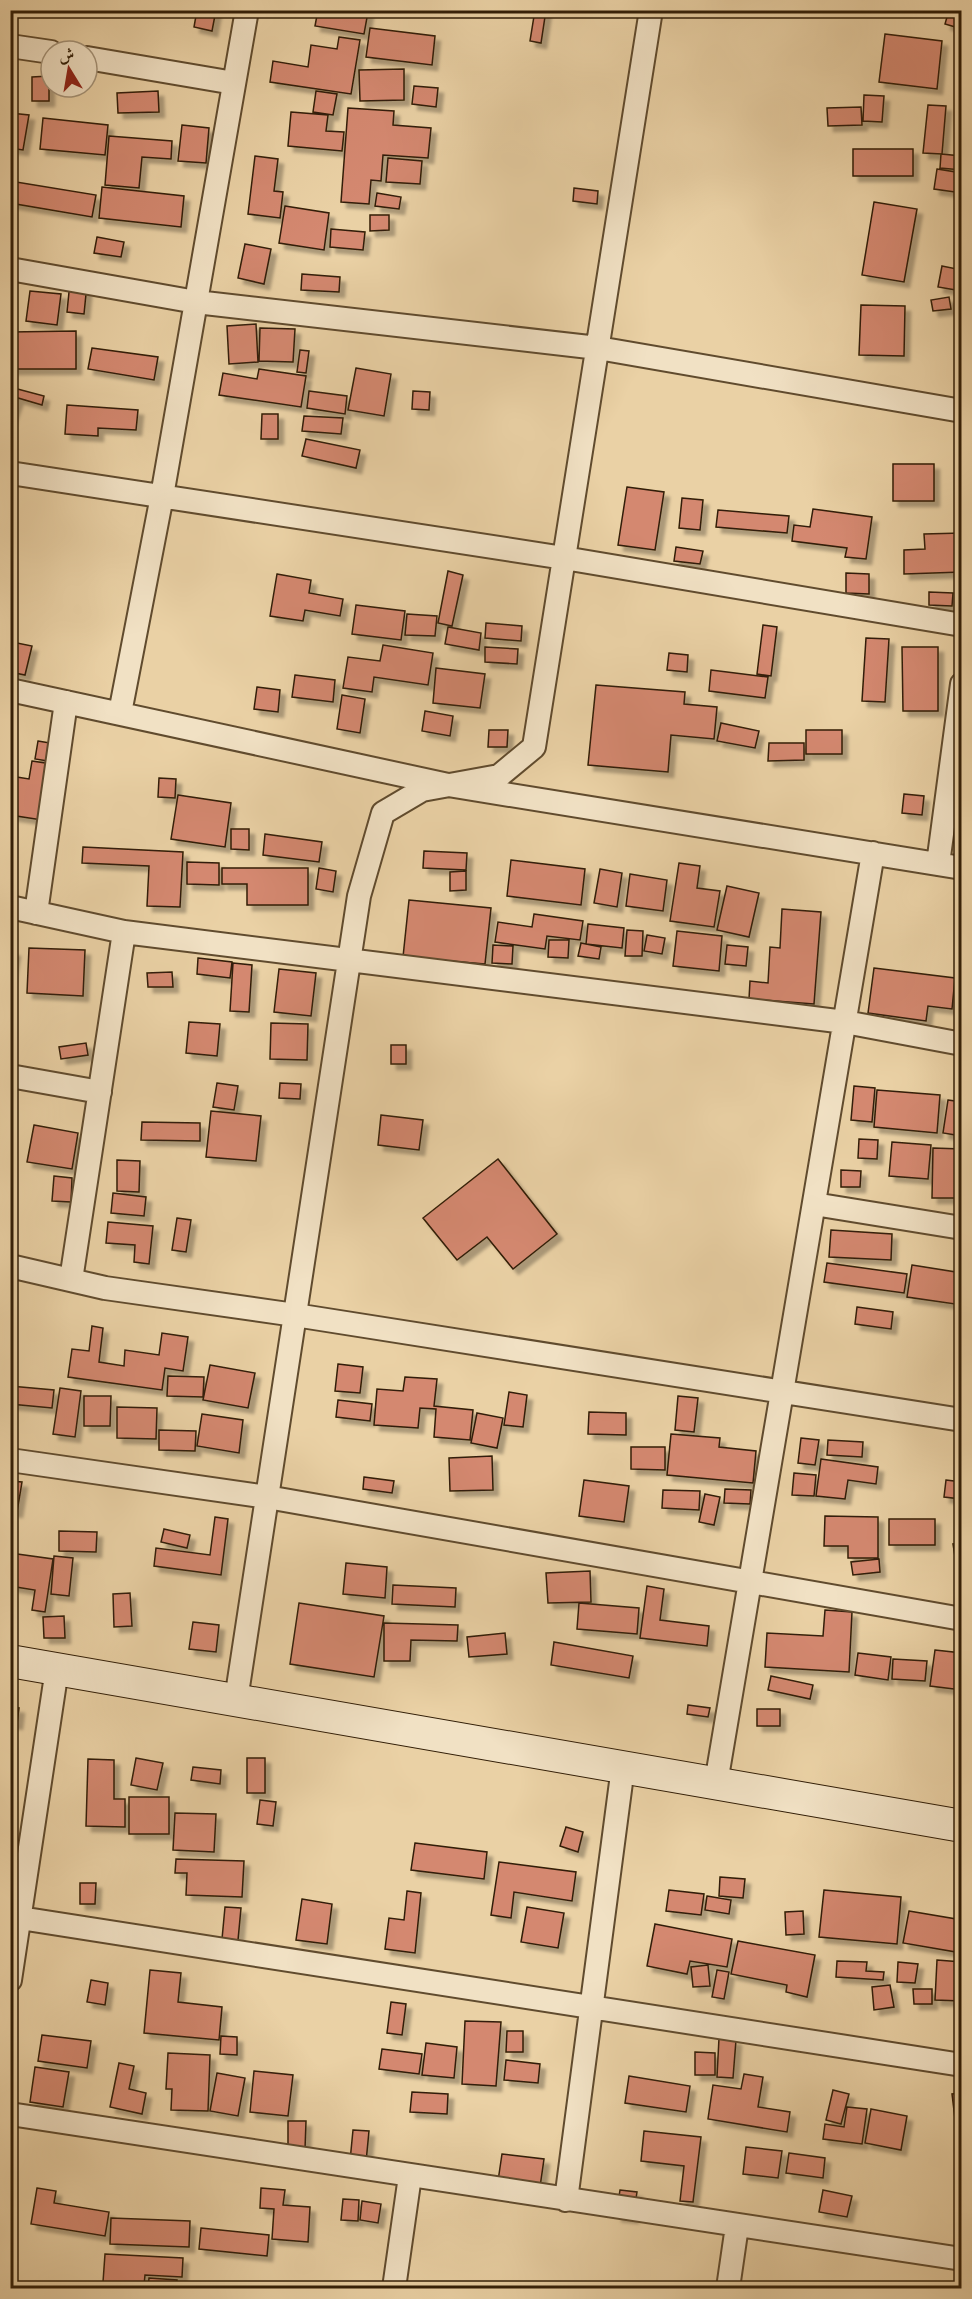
<svg xmlns="http://www.w3.org/2000/svg" width="972" height="2299" viewBox="0 0 972 2299" font-family="'Libre Bodoni',Amiri,serif">
  <style>
    .building { fill: #d4886f; stroke: #321e07; stroke-width: 1.5; filter: url(#shadow) }
    .lines { fill: none; stroke-linecap: round; stroke-linejoin: round }
    .street-casing { stroke: #604b2e; stroke-width: 26 }
    .secondary-casing { stroke: #321e07; stroke-width: 34 }
    .street { stroke: #f1e1c4; stroke-width: 22 }
    .secondary { stroke: #f1e1c4; stroke-width: 32 }
  </style>
  <defs>
    <filter id="shadow"><feDropShadow dx="5.5" dy="5.5" stdDeviation="1.5" flood-color="#0004"/></filter>
  </defs>
  <rect width="100%" height="100%" fill="#ead1a5"/>
  <filter id="stains"><feTurbulence type="fractalNoise" baseFrequency=".00333" numOctaves="4"/><feColorMatrix values="0 0 0 0 .2 0 0 0 0 .09 0 0 0 0 .02 0 0 0 .5 -.17"/></filter>
  <radialGradient id="worn" r=".72"><stop offset=".6" stop-color="#630" stop-opacity="0"/><stop offset="1" stop-color="#630" stop-opacity=".3"/></radialGradient>
  <!-- building -->
  <path class="building" d="M197,10H216L212,31L194,27Z
    M318,10L368,12L364,34L315,26Z
    M535,10H546L541,43L530,41Z
    M949,10L962,12V29L945,24Z
    M370,28L435,36L432,65L366,57Z
    M885,34L942,41L937,89L879,82Z
    M339,37L360,40L351,94L270,82L273,61L308,67L311,45L337,49Z
    M404,69V100L360,101L359,70Z
    M49,76V101H32V77Z
    M414,86L438,88L436,107L412,104Z
    M158,91L159,112L118,113L117,93Z
    M316,91L337,94L333,115L313,112Z
    M864,95L884,96L882,122L863,121Z
    M928,105L946,106L942,154L923,153Z
    M861,107L862,125L828,126L827,108Z
    M348,108L394,111L393,125L431,128L428,158L383,155L381,181L371,180L369,204L341,202Z
    M291,112L328,115L326,131L344,132L342,151L288,146Z
    M10,113L29,115L23,150L10,148Z
    M960,116H962V134H958Z
    M43,118L108,125L105,155L40,149Z
    M182,125L209,128L206,163L178,161Z
    M109,136L172,141L171,159L142,157L139,188L105,185Z
    M853,149H913V176H853Z
    M941,154L962,156V170L940,168Z
    M255,156L278,159L274,191L283,192L280,218L248,214Z
    M388,158L422,161L420,184L386,182Z
    M937,169L962,173V193L934,189Z
    M10,181L96,195L92,217L10,203Z
    M102,187L184,196L181,227L99,218Z
    M574,188L598,191L597,204L573,201Z
    M377,193L401,197L399,209L375,206Z
    M874,202L917,209L904,282L862,275Z
    M285,206L329,213L324,250L279,243Z
    M370,215H389V230L370,231Z
    M331,229L365,232L363,250L330,247Z
    M97,237L124,242L121,257L94,253Z
    M245,244L271,249L264,284L238,278Z
    M942,266L962,270V291L938,287Z
    M302,274L340,277L339,292L301,290Z
    M70,282L87,284L84,314L67,312Z
    M30,291L61,294L57,325L26,321Z
    M949,297L951,309L933,311L931,300Z
    M861,305L905,306L904,356L859,355Z
    M256,324L258,362L229,364L227,326Z
    M260,328L295,329L293,362L259,361Z
    M76,331V369H10V332Z
    M92,348L158,357L154,380L88,369Z
    M300,350L309,351L306,373L297,372Z
    M356,368L391,374L384,416L348,410Z
    M259,369L306,376L301,407L219,395L223,373L257,379Z
    M10,387L44,396L42,405L18,398L10,420Z
    M309,391L347,396L345,414L307,408Z
    M413,391L430,392L429,410L412,409Z
    M67,405L138,410L136,430L98,428V436L65,434Z
    M262,414H278V439H261Z
    M304,416L343,418L341,434L302,431Z
    M306,439L360,450L356,468L302,456Z
    M893,464H934V501H893Z
    M627,487L664,492L655,550L618,545Z
    M682,498L703,500L700,530L679,528Z
    M813,509L872,517L866,559L845,557L847,548L792,541L794,525L810,527Z
    M718,510L789,516L787,533L716,527Z
    M962,533V572L904,574V550L925,549L924,534Z
    M676,547L703,551L700,564L674,561Z
    M448,571L463,575L452,626L438,623Z
    M846,573L869,574V594L846,593Z
    M277,574L311,580L309,593L343,599L340,616L305,610L303,621L270,616Z
    M929,592L953,593L952,606L929,605Z
    M356,605L405,611L401,640L352,634Z
    M407,614L437,616L435,636L405,635Z
    M486,623L522,626L521,641L485,638Z
    M763,625L777,627L771,676L757,674Z
    M448,627L481,633L479,650L445,644Z
    M866,638L889,639L885,702L862,701Z
    M12,642L32,646L25,675L10,672Z
    M383,645L433,653L428,685L374,677L372,692L343,688L348,657L380,661Z
    M485,647L518,649L517,664L485,662Z
    M902,647H938V711H903Z
    M669,653L688,655L687,672L667,670Z
    M436,668L485,674L480,708L433,703Z
    M711,670L768,677L765,698L709,691Z
    M295,675L335,680L333,702L292,697Z
    M596,685L685,692L684,704L717,707L714,739L671,735L668,772L588,765Z
    M257,687L280,690L278,712L254,709Z
    M342,695L365,699L360,733L337,729Z
    M425,711L453,716L450,736L422,731Z
    M721,723L759,731L755,748L717,741Z
    M489,730H508L507,747H488Z
    M806,730H842V754H806Z
    M38,741L62,745L54,762L35,759Z
    M769,743H804V760L768,761Z
    M32,761L52,764L42,820L10,815V776L29,779Z
    M159,778L176,779L175,798L158,797Z
    M904,794L924,796L922,815L902,813Z
    M178,795L231,803L225,847L171,839Z
    M231,829H249V850L231,849Z
    M265,834L322,842L319,862L263,855Z
    M83,847L183,852L180,907L147,906L149,866L82,863Z
    M424,851L467,853L466,870L423,868Z
    M511,860L585,869L581,905L507,896Z
    M187,862L219,863V885L187,884Z
    M679,863L700,866L697,888L720,891L714,927L670,921Z
    M222,868H308V905H247V884H222Z
    M319,868L336,871L333,892L316,889Z
    M600,869L622,873L617,907L594,903Z
    M466,871V890L450,891V872Z
    M630,874L667,880L663,911L626,906Z
    M727,886L759,893L749,937L717,930Z
    M409,900L491,908L485,964L403,957Z
    M782,909L821,912L814,1004L749,999L750,981L768,983L770,947L780,948Z
    M534,914L583,921L580,940L547,936L545,949L495,942L498,922L532,927Z
    M588,924L624,928L622,948L586,944Z
    M627,930L643,931L642,956H625Z
    M677,931L722,936L719,971L673,966Z
    M647,935L665,938L662,954L644,951Z
    M549,940H569L568,958L548,957Z
    M581,943L601,947L599,959L578,956Z
    M493,945L513,946L512,964L492,963Z
    M727,945L748,947L746,966L725,964Z
    M29,948L85,950L83,996L27,993Z
    M10,950L15,951L10,979Z
    M198,958L232,962L230,978L197,974Z
    M233,963L252,965L249,1012L230,1011Z
    M874,968L955,978L952,1009L928,1006L926,1021L868,1013Z
    M279,969L316,973L311,1016L274,1012Z
    M172,972L173,987H148L147,973Z
    M957,978H962V992H957Z
    M955,995L962,996V1008H955Z
    M189,1022L220,1024L217,1056L186,1053Z
    M271,1023L308,1024L307,1060L270,1059Z
    M86,1043L88,1055L61,1059L59,1047Z
    M391,1045H406V1064H391Z
    M217,1083L238,1086L234,1110L213,1107Z
    M280,1083L301,1084L300,1099L279,1098Z
    M854,1086L875,1088L872,1122L851,1120Z
    M877,1090L940,1095L937,1133L874,1127Z
    M948,1100L962,1102V1136L943,1133Z
    M211,1111L261,1116L256,1161L206,1157Z
    M381,1115L423,1120L419,1150L378,1145Z
    M142,1122L200,1123V1141L141,1140Z
    M34,1125L78,1133L72,1169L27,1162Z
    M859,1139L878,1140L877,1159L858,1158Z
    M892,1142L931,1145L928,1179L889,1176Z
    M933,1148L962,1149V1198H932Z
    M498,1159L557,1234L513,1269L487,1237L457,1260L423,1218Z
    M117,1160L140,1161L139,1192L117,1191Z
    M841,1170L861,1171L860,1187H841Z
    M54,1176L72,1178L71,1202L52,1201Z
    M113,1193L146,1197L144,1216L111,1213Z
    M177,1218L191,1220L186,1252L172,1250Z
    M108,1222L153,1226L149,1264L134,1262L135,1245L106,1243Z
    M831,1230L892,1234L891,1260L829,1257Z
    M827,1263L907,1274L904,1293L824,1282Z
    M912,1265L962,1273V1305L907,1297Z
    M857,1307L893,1312L891,1329L855,1324Z
    M92,1326L103,1328L99,1362L124,1366L125,1350L159,1355L162,1333L188,1337L183,1371L165,1368L162,1390L68,1377L72,1349L89,1351Z
    M338,1364L363,1367L360,1393L335,1391Z
    M210,1365L255,1373L248,1408L203,1400Z
    M168,1376L204,1377L203,1397L167,1396Z
    M405,1377L437,1379L434,1406L473,1410L470,1440L434,1437L436,1409L420,1408L418,1428L374,1425L377,1389L403,1391Z
    M10,1386L54,1390L52,1408L10,1404Z
    M60,1388L81,1391L75,1437L53,1434Z
    M509,1392L527,1395L523,1427L504,1425Z
    M84,1396H111L110,1426H84Z
    M678,1396L698,1398L694,1432L675,1430Z
    M338,1400L372,1404L370,1421L336,1417Z
    M117,1407L157,1408L156,1439L117,1438Z
    M589,1412L626,1413V1435L588,1434Z
    M477,1413L503,1418L497,1448L471,1443Z
    M202,1414L243,1420L239,1453L197,1446Z
    M159,1430L196,1431L195,1451L159,1450Z
    M671,1434L720,1438L719,1447L756,1451L753,1483L667,1475Z
    M801,1438L819,1440L815,1465L798,1463Z
    M828,1440L863,1442L862,1457L827,1455Z
    M631,1447H665V1470L631,1469Z
    M492,1456L493,1490L450,1491L449,1458Z
    M821,1459L878,1467L876,1484L848,1480L845,1499L816,1496Z
    M794,1473L816,1475L814,1496L792,1495Z
    M364,1477L394,1481L392,1493L363,1489Z
    M584,1480L629,1486L624,1522L579,1516Z
    M946,1480L962,1482V1521H959L961,1499L944,1497Z
    M10,1481L22,1482L17,1512L10,1511Z
    M725,1489L751,1490L750,1504L724,1503Z
    M663,1490L700,1491L699,1510L662,1508Z
    M705,1494L720,1497L714,1525L699,1522Z
    M825,1516L878,1517V1558H848V1546H824Z
    M215,1517L228,1519L221,1575L154,1566L156,1548L210,1555Z
    M889,1519H935V1545H889Z
    M164,1529L190,1535L187,1548L161,1542Z
    M59,1531L97,1532L96,1552L59,1551Z
    M962,1543V1563H956L953,1544Z
    M10,1553L53,1559L45,1612L32,1610L35,1590L10,1586Z
    M54,1556L73,1558L69,1596L51,1594Z
    M879,1559L880,1572L853,1575L851,1562Z
    M346,1563L387,1567L385,1598L343,1594Z
    M590,1571L591,1602L548,1603L546,1573Z
    M393,1585L456,1588L455,1607L392,1604Z
    M647,1586L664,1589L660,1620L709,1626L707,1646L640,1638Z
    M130,1593L132,1626L114,1627L113,1594Z
    M299,1603L384,1616L374,1677L290,1664Z
    M579,1603L639,1608L637,1634L577,1629Z
    M825,1610L852,1612L849,1672L765,1667L767,1633L823,1636Z
    M64,1616L65,1638H44L43,1617Z
    M193,1622L219,1625L216,1652L189,1649Z
    M384,1623L458,1625L457,1641L411,1640L410,1661H384Z
    M505,1633L507,1654L469,1657L467,1637Z
    M554,1642L633,1656L629,1678L551,1665Z
    M935,1650L962,1653V1690L930,1686Z
    M858,1653L891,1657L888,1680L855,1675Z
    M893,1659L927,1661L925,1681L892,1679Z
    M771,1676L813,1685L810,1699L768,1690Z
    M688,1705L710,1708L708,1717L687,1714Z
    M10,1707L19,1708L17,1724L10,1723Z
    M757,1709H780V1726H757Z
    M136,1758L163,1763L157,1790L131,1785Z
    M247,1758H265V1793H247Z
    M88,1759L114,1760V1799H125V1827L86,1826Z
    M193,1767L221,1770L220,1784L191,1780Z
    M129,1797H169V1834H129Z
    M260,1800L276,1802L273,1826L257,1824Z
    M175,1813L216,1814L214,1852L173,1850Z
    M566,1827L583,1832L578,1852L560,1846Z
    M415,1843L487,1852L484,1879L411,1870Z
    M176,1859L244,1861L242,1897L186,1895L187,1873H175Z
    M499,1862L576,1872L572,1901L514,1892L511,1918L491,1915Z
    M720,1877L745,1879L743,1898L719,1896Z
    M80,1883H96L95,1904H80Z
    M669,1890L704,1894L701,1915L666,1911Z
    M824,1890L901,1897L897,1944L819,1937Z
    M407,1891L421,1893L415,1953L385,1949L389,1918L404,1920Z
    M707,1896L731,1900L729,1914L705,1910Z
    M302,1899L332,1904L327,1944L296,1940Z
    M225,1907L241,1908L238,1940L222,1939Z
    M527,1907L564,1913L558,1948L521,1942Z
    M803,1911L804,1934L786,1935L785,1912Z
    M909,1911L962,1920V1953L903,1943Z
    M655,1924L732,1939L727,1967L690,1961L687,1974L647,1966Z
    M738,1941L815,1955L807,1997L786,1992L787,1985L731,1974Z
    M937,1960L962,1962V2001L935,2000Z
    M837,1961L867,1962L866,1971L884,1972L883,1980L836,1977Z
    M898,1962L918,1964L915,1983L897,1982Z
    M708,1965L710,1986L693,1987L691,1967Z
    M150,1970L181,1973L178,2002L222,2007L219,2040L144,2033Z
    M717,1970L729,1972L724,1999L712,1997Z
    M91,1980L108,1983L105,2005L87,2002Z
    M890,1985L894,2007L874,2010L872,1987Z
    M913,1989H932V2004H914Z
    M391,2002L406,2004L402,2035L387,2033Z
    M465,2021L501,2022L496,2086L462,2084Z
    M507,2031H523V2052H506Z
    M42,2035L91,2041L87,2068L38,2061Z
    M221,2036L237,2037V2055L220,2054Z
    M719,2038L736,2040L733,2078L717,2077Z
    M426,2043L457,2047L454,2078L422,2075Z
    M382,2049L422,2054L419,2074L379,2069Z
    M695,2052L715,2053V2075H695Z
    M168,2053L210,2055L208,2111L171,2110L172,2089H166Z
    M506,2060L540,2064L538,2083L504,2080Z
    M119,2063L134,2066L129,2089L146,2093L142,2114L110,2107Z
    M35,2067L69,2072L63,2107L30,2102Z
    M254,2071L293,2075L288,2116L250,2112Z
    M217,2073L245,2078L238,2116L210,2111Z
    M744,2074L763,2077L758,2107L790,2112L787,2132L708,2119L713,2085L741,2089Z
    M629,2076L690,2086L686,2112L625,2103Z
    M833,2090L849,2094L841,2124L826,2120Z
    M412,2092L448,2094L447,2114L410,2112Z
    M962,2093V2118L955,2119L952,2094Z
    M847,2107L867,2109L862,2144L823,2139L825,2124L844,2127Z
    M871,2109L907,2116L901,2150L865,2143Z
    M288,2121H306L305,2149H288Z
    M353,2130L369,2131L366,2162L350,2161Z
    M644,2131L701,2137L693,2202L680,2201L684,2166L641,2161Z
    M746,2147L782,2151L778,2178L743,2174Z
    M789,2153L825,2158L823,2178L786,2173Z
    M502,2154L544,2159L540,2187L498,2181Z
    M37,2188L56,2191L54,2203L109,2212L105,2236L31,2224Z
    M261,2188L285,2190L283,2205L310,2207L308,2242L272,2239L274,2209L260,2208Z
    M620,2190L637,2192L633,2218L616,2216Z
    M823,2190L852,2196L847,2217L819,2212Z
    M343,2199L359,2200L358,2221L341,2220Z
    M362,2201L381,2204L378,2223L360,2220Z
    M111,2218L190,2221L189,2247L110,2244Z
    M201,2228L269,2235L267,2256L199,2249Z
    M105,2254L183,2258L182,2277L145,2275L144,2285L103,2282Z
    M149,2278L177,2280L176,2288H148Z
    M81,2282L113,2283V2288H80Z
    M275,2284L335,2288H275Z"/>
  <g class="lines">
    <!-- street casing -->
    <g class="street-casing">
      <path id="street" d="M10,46L51,52
        M87,58L234,83
        M10,269L196,302L598,348L962,411
        M10,473L564,558L962,625
        M10,690L448,785L962,868
        M120,713L162,496L247,10
        M938,864L962,684
        M10,907L124,932L845,1022L962,1044
        M36,913L66,702
        M10,1076L100,1092
        M814,1204L962,1228
        M10,1266L105,1288L295,1315L962,1420
        M71,1280L124,932
        M10,1460L267,1497L962,1619
        M236,1700L359,896L383,813L422,790L499,776L534,747L651,10
        M716,1783L873,853
        M20,1918L962,2065
        M10,1980L57,1669
        M10,2114L962,2259
        M566,2200L623,1767
        M394,2288L410,2176
        M728,2288L737,2226"/>
    </g>
    <!-- secondary casing -->
    <g class="secondary-casing">
      <path id="secondary" d="M10,1661L962,1826"/>
    </g>
    <!-- street -->
    <use href="#street" class="street"/>
    <!-- secondary -->
    <use href="#secondary" class="secondary"/>
  </g>
  <!-- margin -->
  <rect width="972" height="2299" fill="none" stroke="#ead1a5" stroke-width="36"/>
  <rect x="12" y="12" width="948" height="2275" fill="none" stroke="#321e07" stroke-width="3"/>
  <rect x="18" y="18" width="936" height="2263" fill="none" stroke="#321e07" stroke-width="1.5"/>
  <!-- north arrow -->
  <g transform="translate(69 69) rotate(349)"><circle r="28" fill="#f1e1c4" stroke="#a59378" stroke-width="1.5"/>
  <path d="M0-4.5L10 22L0 15L-10 22Z" fill="#8f2418"/>
  <text y="-9" font-size="16" font-weight="bold" text-anchor="middle" fill="#321e07">ش</text>
  </g>
  <rect width="100%" height="100%" filter="url(#stains)"/>
  <rect width="100%" height="100%" fill="url(#worn)"/>
</svg>
